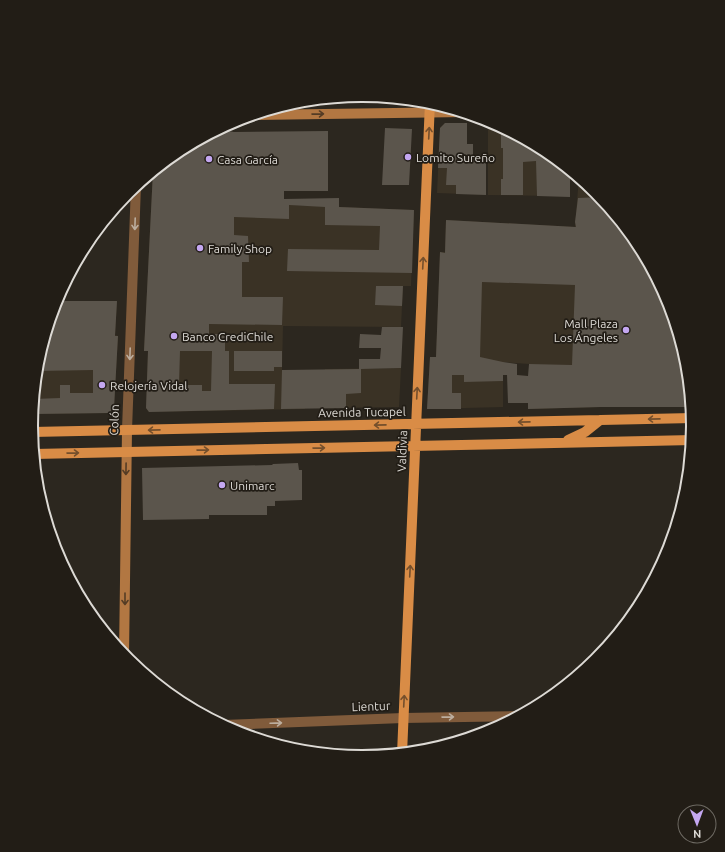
<svg xmlns="http://www.w3.org/2000/svg" width="725" height="852" viewBox="0 0 725 852" font-family="Ubuntu,sans-serif">
<style>
.built{fill:#3a3225}
.building{fill:#5b554c;fill-rule:evenodd}
.lines{fill:none;stroke-linecap:round;stroke-linejoin:round}
.street{stroke:#805b3b;stroke-width:10}
.secondary{stroke:#b27742;stroke-width:10}
.primary{stroke:#d98c46;stroke-width:10}
.oneway{stroke:#543c25}
.oneway2{stroke:#744f2c}
.oneway3{stroke:#bcae9f}
.poi-dot{fill:#c4a7f1;stroke:#221d16;stroke-width:1.5}
.labels{text-anchor:middle;dominant-baseline:central;stroke-width:3.5;stroke-linejoin:round;paint-order:stroke}
.poi-label{font-size:12px;fill:#dddad5;stroke:#221d16;text-anchor:start}
.street-label{font-size:12px;fill:#dddad5;stroke:#221d16}
.rim{fill:none;stroke:#dddad5;stroke-width:2}
</style>
<rect width="100%" height="100%" fill="#2c271f"/>
<path class="built" d="M363 95 412 99 341 101 340 104H313L312 102H294Z
M445 123H467L466 194 437 193 440 128Z
M488 128H504L547 150 554 196 488 195Z
M217 129 268 204 414 210 411 286H403L401 327 283 326 282 370H305V409L149 412 146 408 148 351H144L153 171 179 150Z
M579 177 597 192 638 242 669 299 688 362 692 407H601L528 409 529 364 503 362V407L427 409 430 357H436L440 252H445L446 220 575 227Z
M56 301H117L115 335 118 336 114 408 110 413 32 414 37 361Z
M401 368 399 407 325 408V369Z"/>
<path class="building" d="M367 95 409 99V100L367 101Z
M340 97V104H313V102H297L298 101Z
M445 123H467V144H473V155H486V195L456 194V185H446L447 168H438L440 128Z
M385 128 412 129 409 185H382Z
M501 128 508 130V135L517 134 524 138V142H531L547 150 570 170V197L537 196 536 161 523 162V195H501V179H503V148H501Z
M217 129 234 132 328 131V191H284V199L339 198V207L414 210 412 273 287 271 288 249 379 250 380 226 325 225V207L289 205V219L234 217V235L248 236 249 262H242V297H283L282 325 209 324V334H225V351H229V384H275L274 409 149 412 146 408 148 351H144L153 171 179 150ZM180 351H212L211 391H202V385H179Z
M602 197 638 242 669 299 688 362 692 407H601L528 409V403H508L507 375H503V381L464 382V375H452V393H461V409H427L430 357H436L440 252 445 253 446 220 576 227 575 222 578 198ZM482 282 575 285 572 365 529 364 528 376 517 375V364L503 362 480 357Z
M376 286H403L402 306 375 305Z
M56 301H117L115 336H118L114 408 110 413 32 414 34 399 60 398V385H70V393H93V370L36 371 37 361Z
M382 327H403L401 368 361 369V393L346 394V408L281 409 282 370 359 369V359H380L381 348H359L360 334 381 335Z
M234 351H282V367H274V371H234Z
M298 463 299 470H302V500L275 501V506H267V515H209V519L143 520 142 468 272 465 273 464Z"/>
<g class="lines">
<path class="street" d="M127 430 136 185
M223 725 403 718 520 716"/>
<path class="secondary" d="M251 115 465 112
M124 656 127 430"/>
<path class="primary" d="M32 432 693 418
M568 440 585 432 600 420
M34 454 693 440
M402 754 430 102"/>
</g>
<defs><path id="oneway-shaft" d="M-6 0H5M1.5-3L5.5 0L1.5 3" fill="none" stroke-width="1.6" stroke-linecap="round" stroke-linejoin="round"/></defs>
<g class="oneway">
<use href="#oneway-shaft" transform="translate(318 114) rotate(-1)"/>
<use href="#oneway-shaft" transform="translate(126 469) rotate(91)"/>
<use href="#oneway-shaft" transform="translate(125 599) rotate(90)"/>
</g>
<g class="oneway2">
<use href="#oneway-shaft" transform="translate(429 133) rotate(-87)"/>
<use href="#oneway-shaft" transform="translate(423 263) rotate(-87)"/>
<use href="#oneway-shaft" transform="translate(417 393) rotate(-87)"/>
<use href="#oneway-shaft" transform="translate(654 419) rotate(179)"/>
<use href="#oneway-shaft" transform="translate(524 422) rotate(179)"/>
<use href="#oneway-shaft" transform="translate(380 425) rotate(179)"/>
<use href="#oneway-shaft" transform="translate(154 430) rotate(179)"/>
<use href="#oneway-shaft" transform="translate(319 448) rotate(-1)"/>
<use href="#oneway-shaft" transform="translate(203 450) rotate(-1)"/>
<use href="#oneway-shaft" transform="translate(73 453) rotate(-1)"/>
<use href="#oneway-shaft" transform="translate(410 571) rotate(-87)"/>
<use href="#oneway-shaft" transform="translate(404 701) rotate(-87)"/>
</g>
<g class="oneway3">
<use href="#oneway-shaft" transform="translate(135 224) rotate(92)"/>
<use href="#oneway-shaft" transform="translate(130 354) rotate(92)"/>
<use href="#oneway-shaft" transform="translate(448 717) rotate(-1)"/>
<use href="#oneway-shaft" transform="translate(276 723) rotate(-2)"/>
</g>
<g class="poi-dot">
<circle cx="408" cy="157" r="4"/>
<circle cx="209" cy="159" r="4"/>
<circle cx="200" cy="248" r="4"/>
<circle cx="626" cy="330" r="4"/>
<circle cx="174" cy="336" r="4"/>
<circle cx="102" cy="385" r="4"/>
<circle cx="222" cy="485" r="4"/>
</g>
<g class="labels">
<g class="poi-label">
<text x="416" y="157">Lomito Sureño</text>
<text x="217" y="159">Casa García</text>
<text x="208" y="248">Family Shop</text>
<text x="618" y="323" text-anchor="end">Mall Plaza<tspan x="618" dy="14">Los Ángeles</tspan></text>
<text x="182" y="336">Banco CrediChile</text>
<text x="110" y="385">Relojería Vidal</text>
<text x="230" y="485">Unimarc</text>
</g>
<g class="street-label">
<text transform="translate(362 412) rotate(-1)">Avenida Tucapel</text>
<text transform="translate(114 420) rotate(-88)">Colón</text>
<text transform="translate(402 451) rotate(-88)">Valdivia</text>
<text transform="translate(371 706) rotate(-2)">Lientur</text>
</g>
</g>
<path d="M0 0H725V852H0ZM38 426a324 324 0 1 1 648 0a324 324 0 1 1-648 0Z" fill="#221d16" fill-rule="evenodd"/>
<path class="rim" d="M38 426a324 324 0 1 1 648 0a324 324 0 1 1-648 0Z"/>
<g transform="translate(697 824) rotate(179)"><circle r="19" fill="#221d16" stroke="#6d6962"/>
<path d="M0-3L7 15L0 10L-7 15Z" fill="#c4a7f1"/>
<text y="-6" font-size="11" font-weight="bold" text-anchor="middle" fill="#dddad5">N</text>
</g>
</svg>
